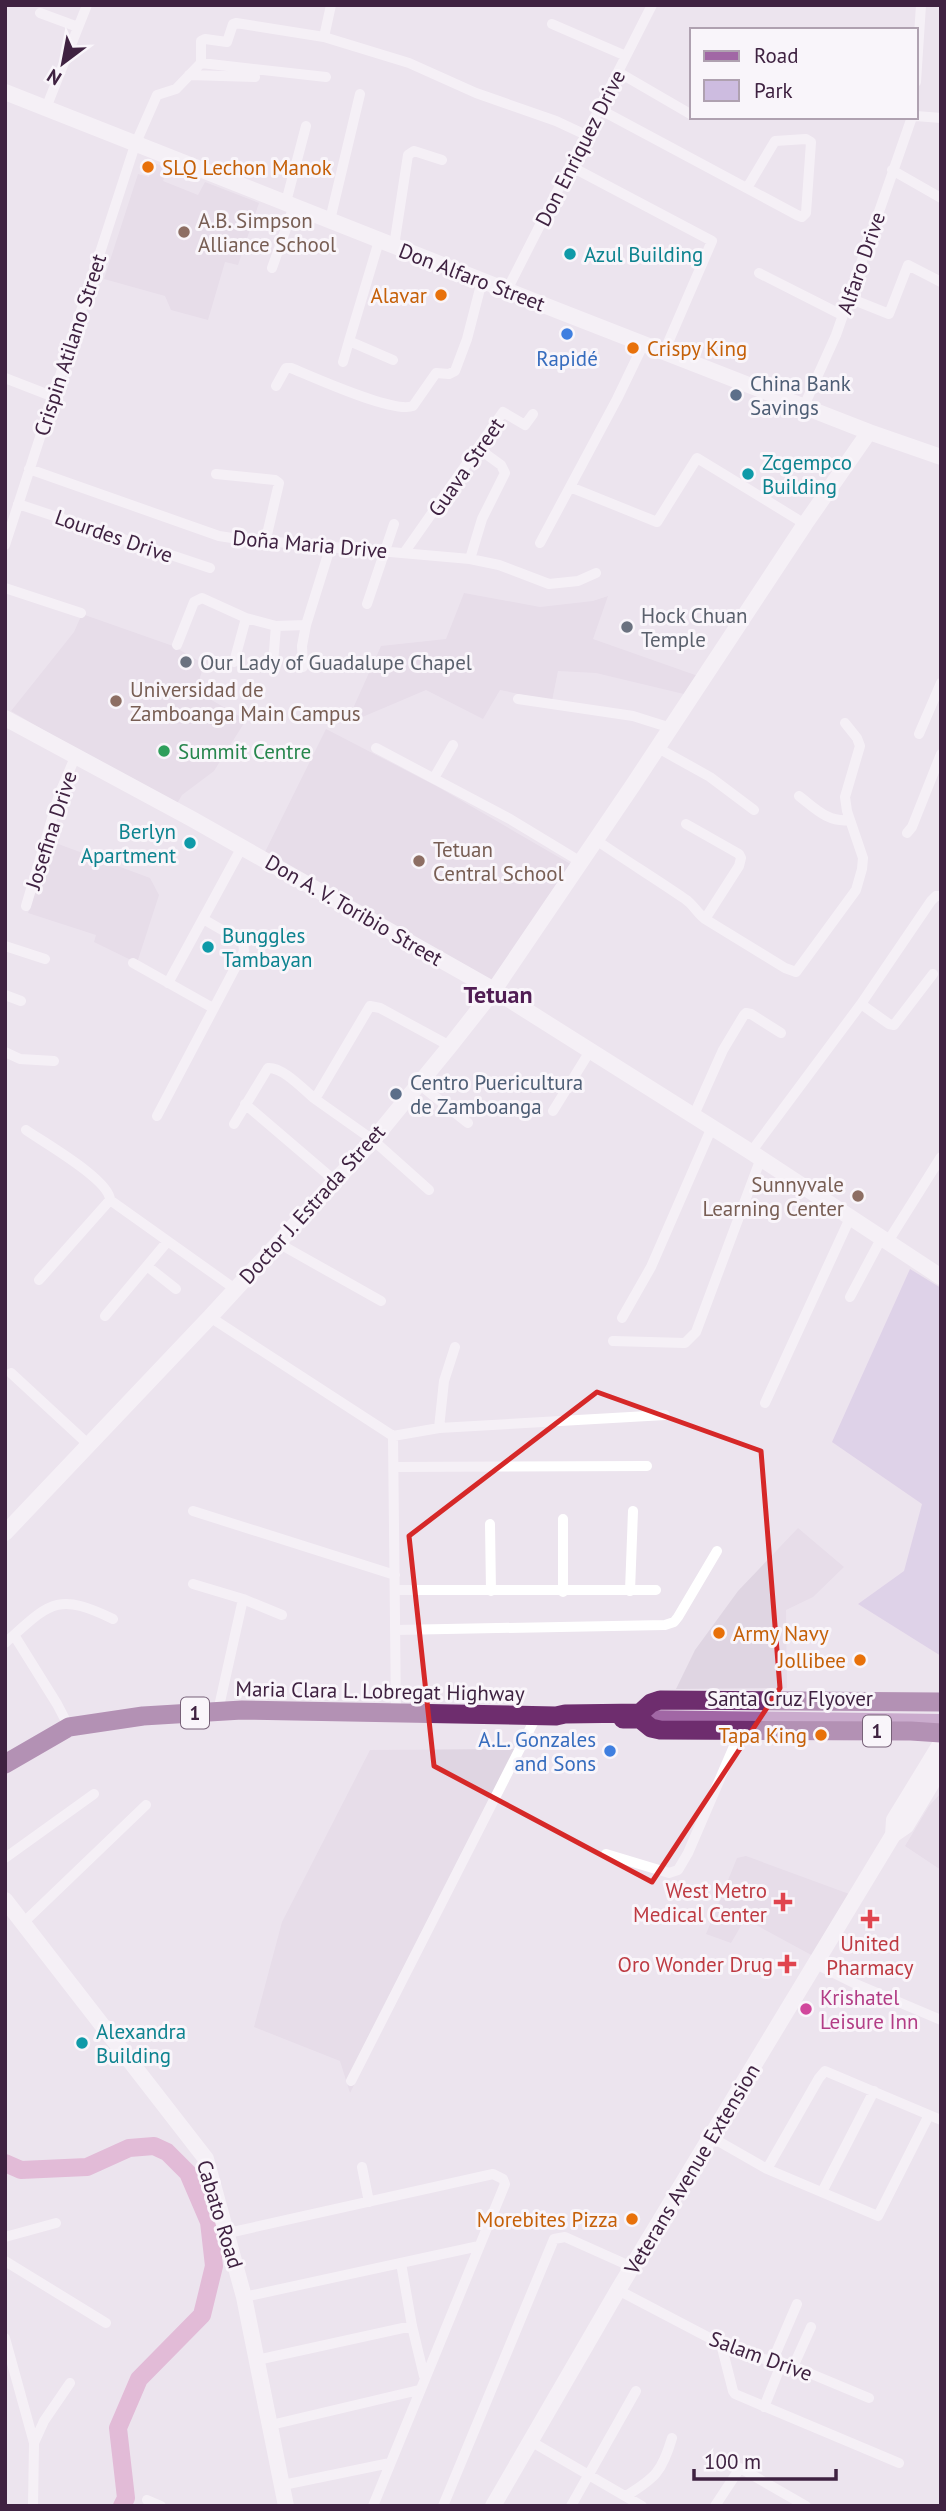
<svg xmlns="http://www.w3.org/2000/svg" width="946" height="2511" viewBox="0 0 946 2511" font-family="'PT Sans',sans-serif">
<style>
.built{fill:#dfd5e2}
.green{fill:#cdbce0}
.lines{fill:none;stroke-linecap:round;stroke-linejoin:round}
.river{stroke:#d58abb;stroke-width:18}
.street{stroke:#fff;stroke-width:10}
.secondary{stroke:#fff;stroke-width:16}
.primary{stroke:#a167a5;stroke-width:18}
.highway{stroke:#6e2d6e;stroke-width:19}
.marked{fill:none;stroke:#d62828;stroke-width:5;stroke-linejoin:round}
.food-dot{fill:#e8710a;stroke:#f9f5fa;stroke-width:2.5}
.education-dot{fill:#8d6e63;stroke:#f9f5fa;stroke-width:2.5}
.culture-dot{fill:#0f9aa8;stroke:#f9f5fa;stroke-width:2.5}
.shop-dot{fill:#3f7fe0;stroke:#f9f5fa;stroke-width:2.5}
.service-dot{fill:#5c6f8a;stroke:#f9f5fa;stroke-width:2.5}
.worship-dot{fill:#6b7280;stroke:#f9f5fa;stroke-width:2.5}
.leisure-dot{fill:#2e9e5b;stroke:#f9f5fa;stroke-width:2.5}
.health-dot{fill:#e0444e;stroke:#f9f5fa;stroke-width:2.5}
.hotel-dot{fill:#d1479c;stroke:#f9f5fa;stroke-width:2.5}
.labels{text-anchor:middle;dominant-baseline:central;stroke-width:6;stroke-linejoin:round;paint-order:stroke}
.shield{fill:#f9f5fa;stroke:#776178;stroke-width:2}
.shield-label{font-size:19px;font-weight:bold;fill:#3f2241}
.street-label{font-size:21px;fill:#3f2241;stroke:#f9f5fa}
.food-label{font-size:21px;fill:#c56008;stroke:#f9f5fa;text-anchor:end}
.education-label{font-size:21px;fill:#785e54;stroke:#f9f5fa;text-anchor:start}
.culture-label{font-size:21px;fill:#0d838f;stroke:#f9f5fa;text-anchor:start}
.shop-label{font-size:21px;fill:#366cbe;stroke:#f9f5fa}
.service-label{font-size:21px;fill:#4e5e75;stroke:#f9f5fa;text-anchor:start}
.worship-label{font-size:21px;fill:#5b616d;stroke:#f9f5fa;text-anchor:start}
.leisure-label{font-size:21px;fill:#27864d;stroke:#f9f5fa;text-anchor:start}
.health-label{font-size:21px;fill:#be3a42;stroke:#f9f5fa;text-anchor:end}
.hotel-label{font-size:21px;fill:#b23c85;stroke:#f9f5fa;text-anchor:start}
.quarter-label{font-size:24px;font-weight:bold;fill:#511d54;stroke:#f9f5fa}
</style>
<rect width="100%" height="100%" fill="#ece4ee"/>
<path class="built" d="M154 163 168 168 163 181 198 195 205 182 259 203 238 265 225 262 208 320 171 310 165 296 104 279 138 174 149 177Z
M464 593 540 607 593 601 608 596 593 639 698 676 688 695 596 673 558 671 552 701 500 690 483 719 426 690 346 724 381 646 446 639Z
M82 614 173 646 204 664 196 691 246 720 214 771 182 795 175 807 11 711 74 632Z
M326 729 438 787 574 866 492 987 263 856Z
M53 842 150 878 159 895 137 963 94 942 96 935 28 913Z
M798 1528 844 1567 813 1597 786 1610 787 1688 676 1689 695 1650 738 1591Z
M523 1749 350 2093 340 2061 254 2027 282 1922 370 1750Z
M941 1793V1870L905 1846 929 1806Z
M746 1856 852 1895 815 1957 745 1919 731 1943 706 1934 737 1858Z"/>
<path class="green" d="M910 1269 941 1288V1656L858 1604 904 1571 922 1504 832 1442Z"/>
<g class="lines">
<path class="river" d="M5 2163 21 2170 87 2167 129 2148 154 2146 167 2152 188 2173 209 2222 214 2266 202 2315 139 2379 118 2428 126 2498 122 2506"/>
<path class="street" d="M40 13 78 27
M552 24 626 56
M324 37 409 63 476 93 556 121 586 135
M201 63V41L205 39 227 42 233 24 236 23 324 37 331 5
M618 72 692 115
M189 75 255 77
M916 82 921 5
M46 108 87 5
M599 109 797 215 802 217 806 213 811 142 806 139 775 141 747 188
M916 116 941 118
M570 166 712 241 664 352
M892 170 941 198
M286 202 306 126
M330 220 360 94
M379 241 349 341 393 360
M394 246 408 155 414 151 442 160
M272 268 294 206
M759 273 842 315
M507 290 652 5
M849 298 889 314 908 265 941 282
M343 362 349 341
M5 378 54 397
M276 386 286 368H291C313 377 394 414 413 406L436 373 449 374 455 371 467 339 482 281
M804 406 836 335 912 117
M29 469 219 536 232 538 470 559 499 565 549 584 578 581 596 573
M216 474 275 480 279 483 265 543
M570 487 657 522 697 458 805 524
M18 504 210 568
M540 543 617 399 644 343
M5 545 135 145 157 95 176 89 201 63 326 77
M404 553 503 412 525 425 533 414
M470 559 482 519 505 473 501 465 479 449
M5 588 81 613
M367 604 394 524
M177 645 194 602 202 598 246 618 276 626 306 625 330 548
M234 662 246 618
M273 663 276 626
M303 667 302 646 306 625
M518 699 633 716 671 728
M919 734 941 683
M376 748 510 819 581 862
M658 748 710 777 754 810
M434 778 453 745
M799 796C815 808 828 823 850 820
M686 824 739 854 741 858 739 866 705 919
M907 833 912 827 941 754
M596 840C625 860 656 879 685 899 693 904 697 913 705 919L785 968 796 972 856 890 862 869 863 858 847 811 845 797 860 746 857 738 845 723
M26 906 59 795 76 755
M5 946 45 959
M133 963 213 1008
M168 983 242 847
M5 995 21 1001
M861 1004 889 1024 894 1025 933 974
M5 1052 20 1059 54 1061
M419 1084 468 1123
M245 1104 334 1180
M553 1111 590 1051
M157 1116 244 951 243 942 203 919
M693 1117 723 1050 744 1015 746 1013 751 1014 781 1033
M234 1124 268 1068C283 1067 303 1089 315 1099
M26 1130C43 1142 110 1180 110 1200L235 1289
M751 1152 861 1004 931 901 936 896H941
M429 1190 373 1140 315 1099 370 1006 380 1008 450 1046
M278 1243 381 1301
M887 1243 941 1157
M147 1266 176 1289
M39 1280 110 1200
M850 1297 881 1239
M105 1316 167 1242
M210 1317 393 1436 396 1714
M622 1318 651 1267 712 1127
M613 1341 685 1343 696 1332 761 1158
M11 1373 90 1446
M765 1403 850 1218
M439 1428 444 1381 455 1347
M393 1436 439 1428 665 1415
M394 1467 647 1466
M193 1511 395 1575
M490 1524 491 1591
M193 1584 243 1599 218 1711
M395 1590H656
M630 1591 633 1511
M563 1592V1519
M243 1599 282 1615
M395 1630 665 1625 674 1622 678 1617 717 1551
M14 1635 57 1704 69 1727
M5 1643C49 1604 56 1591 113 1619
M606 1854 669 1873 678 1870 688 1853 741 1730
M5 1858 94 1794
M23 1923 146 1805
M816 1964 856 1984 941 2020
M351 2081 537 1715
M711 2137 767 2169 878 2216 929 2115
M362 2167 369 2202
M767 2169 819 2078 825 2071 941 2120
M822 2192 874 2091
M228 2233 493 2174 503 2179 505 2184 373 2506
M5 2237 56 2223
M5 2261 106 2323
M401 2263 412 2326 424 2376
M618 2290 721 2344 781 2365 797 2368 869 2398
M244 2297 479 2246
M5 2338 34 2443 33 2506
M721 2344 733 2391 735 2394 899 2463
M257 2360 412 2326
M772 2362 797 2304
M793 2367 811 2327
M764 2407 781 2365
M271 2425 419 2390
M532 2442 642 2506
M34 2443 44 2421 70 2383
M283 2485 390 2463
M626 2496C655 2478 662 2472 672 2438
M147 2500 161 2506
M443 2506 554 2239 565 2237 632 2267
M571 2506 636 2391
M715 2506 740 2468 806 2506"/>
<path class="secondary" d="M5 92 559 311 869 432 941 457
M5 718 192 819 494 990 751 1152 941 1277
M5 1533 210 1317 373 1140 450 1046 494 990 633 785 805 524 869 432
M893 1835 894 1820 941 1743
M5 1900 206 2159 244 2297 286 2506
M493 2506 618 2290 893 1835 906 1826 941 1768"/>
<path class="primary" d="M640 1719 941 1723"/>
<path class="highway" d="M623 1719H640L651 1728 660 1730 911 1731 941 1733
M5 1764 69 1727 143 1716 242 1710 556 1716 565 1714 640 1713 651 1703 660 1700 941 1702"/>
</g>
<path d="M0 0H946V2511H0ZM597 1392 761 1451 780 1688 652 1882 434 1766 409 1536Z" fill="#ece4ee" fill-opacity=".55" fill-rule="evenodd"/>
<path class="marked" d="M597 1392 761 1451 780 1688 652 1882 434 1766 409 1536Z"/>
<g class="food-dot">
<circle cx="148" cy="167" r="7"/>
<circle cx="441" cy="295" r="7"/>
<circle cx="633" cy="348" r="7"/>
<circle cx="719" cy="1633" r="7"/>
<circle cx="860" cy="1660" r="7"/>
<circle cx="821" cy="1735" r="7"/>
<circle cx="632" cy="2219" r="7"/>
</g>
<g class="education-dot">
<circle cx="184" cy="232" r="7"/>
<circle cx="116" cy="701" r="7"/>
<circle cx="419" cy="861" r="7"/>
<circle cx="858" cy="1196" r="7"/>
</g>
<g class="culture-dot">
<circle cx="570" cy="254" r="7"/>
<circle cx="748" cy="474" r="7"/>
<circle cx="190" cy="843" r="7"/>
<circle cx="208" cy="947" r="7"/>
<circle cx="82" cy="2043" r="7"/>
</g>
<g class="shop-dot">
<circle cx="567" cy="334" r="7"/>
<circle cx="610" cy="1751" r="7"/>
</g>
<g class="service-dot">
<circle cx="736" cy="395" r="7"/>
<circle cx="396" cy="1094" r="7"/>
</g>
<g class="worship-dot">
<circle cx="627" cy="627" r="7"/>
<circle cx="186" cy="662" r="7"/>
</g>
<circle class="leisure-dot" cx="164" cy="751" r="7"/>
<g class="health-dot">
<path d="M779.5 1891.5h7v7h7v7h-7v7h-7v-7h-7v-7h7z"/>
<path d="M866.5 1908.5h7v7h7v7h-7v7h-7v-7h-7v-7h7z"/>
<path d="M783.5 1953.5h7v7h7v7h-7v7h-7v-7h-7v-7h7z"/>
</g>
<circle class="hotel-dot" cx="806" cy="2009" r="7"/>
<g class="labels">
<g class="shield">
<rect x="181" y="1697.5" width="28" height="31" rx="5"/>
<rect x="863" y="1715.5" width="28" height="31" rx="5"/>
</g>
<g class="shield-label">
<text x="195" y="1713">1</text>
<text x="877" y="1731">1</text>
</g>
<g class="street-label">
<text transform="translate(580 148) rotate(-63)">Don Enriquez Drive</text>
<text transform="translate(861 263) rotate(-71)">Alfaro Drive</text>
<text transform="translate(472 277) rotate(21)">Don Alfaro Street</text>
<text transform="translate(70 345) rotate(-72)">Crispin Atilano Street</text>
<text transform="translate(466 467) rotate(-55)">Guava Street</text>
<text transform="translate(114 536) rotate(19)">Lourdes Drive</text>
<text transform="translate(310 544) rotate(5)">Doña Maria Drive</text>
<text transform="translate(51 830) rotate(-72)">Josefina Drive</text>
<text transform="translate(354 910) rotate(30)">Don A. V. Toribio Street</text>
<text transform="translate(312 1204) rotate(-48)">Doctor J. Estrada Street</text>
<text transform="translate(380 1691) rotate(1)">Maria Clara L. Lobregat Highway</text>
<text x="790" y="1698">Santa Cruz Flyover</text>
<text transform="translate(692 2169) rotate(-59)">Veterans Avenue Extension</text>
<text transform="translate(220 2214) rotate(73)">Cabato Road</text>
<text transform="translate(761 2356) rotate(20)">Salam Drive</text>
</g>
<g class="food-label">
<text x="162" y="167" text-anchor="start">SLQ Lechon Manok</text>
<text x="427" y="295">Alavar</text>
<text x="647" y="348" text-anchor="start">Crispy King</text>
<text x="733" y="1633" text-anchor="start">Army Navy</text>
<text x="846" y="1660">Jollibee</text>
<text x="807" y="1735">Tapa King</text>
<text x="618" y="2219">Morebites Pizza</text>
</g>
<g class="education-label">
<text x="198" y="220">A.B. Simpson<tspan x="198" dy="24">Alliance School</tspan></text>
<text x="130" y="689">Universidad de<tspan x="130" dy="24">Zamboanga Main Campus</tspan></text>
<text x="433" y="849">Tetuan<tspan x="433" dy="24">Central School</tspan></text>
<text x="844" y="1184" text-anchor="end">Sunnyvale<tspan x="844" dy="24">Learning Center</tspan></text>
</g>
<g class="culture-label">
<text x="584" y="254">Azul Building</text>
<text x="762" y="462">Zcgempco<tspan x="762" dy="24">Building</tspan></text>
<text x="176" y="831" text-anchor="end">Berlyn<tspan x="176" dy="24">Apartment</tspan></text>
<text x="222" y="935">Bunggles<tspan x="222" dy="24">Tambayan</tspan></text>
<text x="96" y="2031">Alexandra<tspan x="96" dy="24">Building</tspan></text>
</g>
<g class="shop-label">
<text x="567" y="358">Rapidé</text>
<text x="596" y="1739" text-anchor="end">A.L. Gonzales<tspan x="596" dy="24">and Sons</tspan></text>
</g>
<g class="service-label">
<text x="750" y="383">China Bank<tspan x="750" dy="24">Savings</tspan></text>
<text x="410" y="1082">Centro Puericultura<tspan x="410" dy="24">de Zamboanga</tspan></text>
</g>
<g class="worship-label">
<text x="641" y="615">Hock Chuan<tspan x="641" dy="24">Temple</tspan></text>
<text x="200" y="662">Our Lady of Guadalupe Chapel</text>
</g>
<g class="leisure-label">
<text x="178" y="751">Summit Centre</text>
</g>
<g class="health-label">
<text x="767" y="1890">West Metro<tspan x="767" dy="24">Medical Center</tspan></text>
<text x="870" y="1943" text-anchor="middle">United<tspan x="870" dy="24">Pharmacy</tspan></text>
<text x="773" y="1964">Oro Wonder Drug</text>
</g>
<g class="hotel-label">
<text x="820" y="1997">Krishatel<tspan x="820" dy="24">Leisure Inn</tspan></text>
</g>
<g class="quarter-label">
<text x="498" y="994">Tetuan</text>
</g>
</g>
<rect width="946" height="2511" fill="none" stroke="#3f2241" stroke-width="14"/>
<rect x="690" y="28" width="228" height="91" fill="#f9f5fa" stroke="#afa1b0" stroke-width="2"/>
<rect x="704" y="51" width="35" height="10" fill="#a167a5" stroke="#afa1b0" stroke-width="2"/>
<text x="754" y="63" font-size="21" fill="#3f2241">Road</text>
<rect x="704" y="80" width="35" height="21" fill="#cdbce0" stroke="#afa1b0" stroke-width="2"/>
<text x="754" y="98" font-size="21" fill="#3f2241">Park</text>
<g transform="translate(63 63) rotate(212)" stroke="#f9f5fa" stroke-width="5" paint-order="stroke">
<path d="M0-5L12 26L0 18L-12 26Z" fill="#3f2241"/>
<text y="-10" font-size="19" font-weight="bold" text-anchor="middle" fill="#3f2241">N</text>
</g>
<path d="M694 2469v10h142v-10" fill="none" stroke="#3f2241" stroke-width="3.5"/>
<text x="704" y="2469" font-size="21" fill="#3f2241" stroke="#f9f5fa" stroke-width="5" paint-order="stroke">100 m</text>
</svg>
